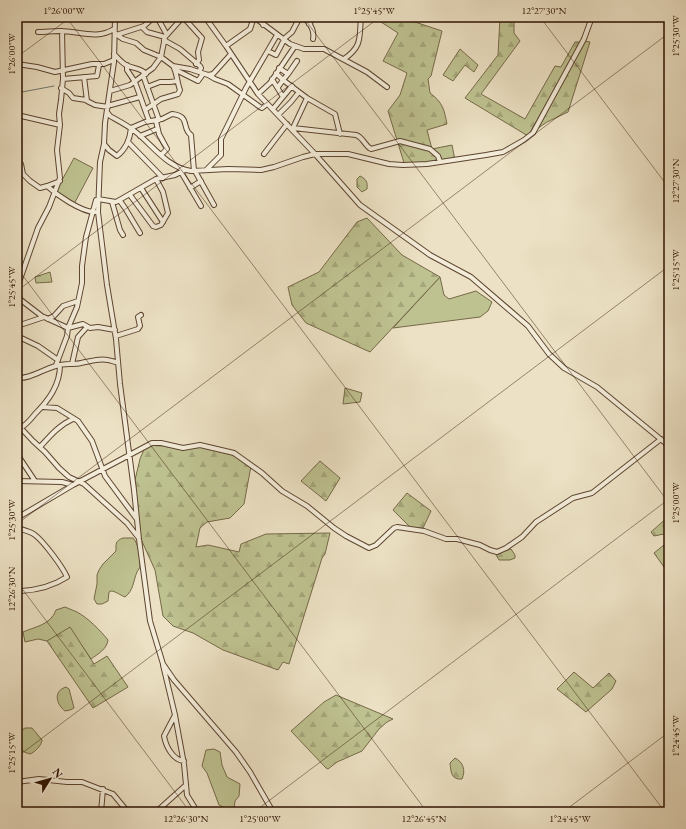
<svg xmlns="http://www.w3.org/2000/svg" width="686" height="829" viewBox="0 0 686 829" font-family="'EB Garamond',serif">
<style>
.grass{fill:#bec190;stroke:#766948}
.forest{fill:url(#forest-firs);stroke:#766948}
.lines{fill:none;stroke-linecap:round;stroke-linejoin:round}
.stream{stroke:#6e786f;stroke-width:1}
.minor-casing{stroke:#5d4531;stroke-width:6}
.minor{stroke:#f3ecd9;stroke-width:4}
.ticks{fill:none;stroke:#2d1100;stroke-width:1;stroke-opacity:0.45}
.neatline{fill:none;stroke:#2d1100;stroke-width:1.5}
.ticks-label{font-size:10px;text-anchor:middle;fill:#2d1100}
</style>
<defs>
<pattern id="forest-firs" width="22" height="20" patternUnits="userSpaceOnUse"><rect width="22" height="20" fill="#bec190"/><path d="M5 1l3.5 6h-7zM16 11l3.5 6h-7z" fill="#a4a57a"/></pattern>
</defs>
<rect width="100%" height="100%" fill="#ece1c4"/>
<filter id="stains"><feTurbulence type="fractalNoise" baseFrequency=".005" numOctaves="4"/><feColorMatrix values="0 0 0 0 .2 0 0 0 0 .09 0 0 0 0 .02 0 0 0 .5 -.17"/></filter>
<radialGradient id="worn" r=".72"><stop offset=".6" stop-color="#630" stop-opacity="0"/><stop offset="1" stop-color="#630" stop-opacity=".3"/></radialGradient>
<path class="grass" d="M74 158 93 168 73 206 54 195Z
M440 277 444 295 449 299 476 291 492 302 488 311 480 317 393 328Z
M123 538H133C138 542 141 560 140 566 140 568 138 570 137 572 133 581 134 590 125 597 120 595 115 591 111 591L109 592 108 601 102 604H97L94 599 97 584V575L99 570 103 564 116 551C116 544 115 541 123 538Z
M65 607C69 609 73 610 77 612 88 618 100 630 108 640 107 649 98 654 91 659L70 628 47 641 38 639 25 642 23 632C34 627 51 625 56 610Z
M66 687 69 689 74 708 70 710 65 711C56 704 53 691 66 687Z
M25 728H32L42 740C42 745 34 753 30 754 28 753 25 753 23 751 19 747 16 737 19 732Z
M214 749 220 752 222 765 227 777 240 784 239 796 235 801 234 809H227L219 805 207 773 202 766 206 750Z"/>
<path class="forest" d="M384 17H400L442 31 431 76 428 79 430 93C443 103 444 109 447 124L427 130 432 149 452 145 455 160 405 166 388 111 400 95 407 73 383 61 398 33 381 22Z
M500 17H514V33L520 41 481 94 525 119 555 66 561 67 575 42H581L528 136 465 98 498 55Z
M584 41 590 42 568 112 547 122 534 131Z
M460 49 478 65 474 72 465 65 453 81 443 75Z
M360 176C366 179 368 182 367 189L362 192 357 187V179Z
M367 218 402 255 440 277 370 352 306 323 292 305 288 287 319 272 357 222Z
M50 272 52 282 36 283 35 277Z
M345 388 362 393 360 402 343 404Z
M152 443 184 449 194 446 228 451 251 466 244 504 230 518 207 522 200 528 196 547 208 545 239 552 241 544 266 534 330 533 325 554 322 558 289 664 283 662 278 670 223 650 193 633 173 626 163 616 155 570 141 539 134 484 140 459 145 447Z
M320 461 340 478 326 501 301 481Z
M407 493 431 511 423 528H411L393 510Z
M669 516V533L654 536 651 532Z
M669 541V574L654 553Z
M511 549 515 555V558L510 560H499L496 555 498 553Z
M70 627 94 664 107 656 128 687 93 708 47 641Z
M574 672 593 688 609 673 616 681 612 689 586 712 557 689Z
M336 695 393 719 387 722 379 729 362 751 337 762 328 769 326 768 291 731 324 702Z
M455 758C463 762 466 770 462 779 451 780 451 772 450 763Z"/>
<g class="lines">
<path class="stream" d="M17 22H20
M17 26 18 27
M17 95 22 92 54 86"/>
<g class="minor-casing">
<path id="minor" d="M115 17 114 62 105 123 104 144 100 162 98 212 107 285 116 339 120 384 134 490 139 539 150 621 163 664 174 680 236 752 250 772 273 812
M157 17 167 35
M172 17 181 19
M183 17 202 38 198 52 199 60 196 64
M205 17 226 46 258 94 315 154 360 205 430 255 471 277 528 326 549 354 564 368 597 387 669 446
M251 17 258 20 290 44 304 49H324L367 72 387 87
M262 17 263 25
M303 17C310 23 315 30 313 39
M309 24 314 17
M142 27 147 32 165 37
M38 32C45 32 53 31 60 31 79 31 97 40 114 29
M116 35 144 26 154 17
M117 35 123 39 136 43 144 50 161 57 173 66 190 69 208 75 213 74 231 54
M164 40 180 49 200 66 201 68 199 72
M226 46 250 29 254 17
M268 51 276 55 285 38 292 32 300 17
M114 54C118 58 121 62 126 65 133 69 140 67 146 74
M344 59C363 46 359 37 361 17
M17 64 37 67 55 72 92 64H104L114 60
M127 65V70L135 82 149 121
M279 68 288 74 283 80 307 98 335 114 340 134
M176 70 198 81 203 74
M276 73 283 80 278 87
M288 74 297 61
M143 75 159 120
M208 75 215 79 228 84 260 107 262 108 267 104
M84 77 87 101 95 105 108 107
M63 79 97 76 99 65
M272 79 283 97
M147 87 160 82H170L177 81
M61 88 69 93 73 98 86 100
M110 91 130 85 153 68 161 57 165 37 183 17
M258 94 270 83 295 46
M108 105H111L140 97
M273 109 292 86
M145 110 161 99 178 94 180 90C177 82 177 73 173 66
M107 112 110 116C119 121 129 126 137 133 154 147 167 167 191 171L228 169 261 170 274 167 303 157 315 154H348L389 164 403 165 427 164 486 155 503 152 524 140 533 133 584 39 592 17
M17 115 60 125
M278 115 291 102 299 92
M156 121 159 134 167 149 161 155
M293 128 356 135C363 137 364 145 371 149L400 141 430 149 438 156 440 162
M292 130 307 98
M140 136 157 129
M128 142 163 178
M104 144 109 150 117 156C126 149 130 139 131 128L145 122 162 119 172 114C191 116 181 128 191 135L194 171
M264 154 287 124
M17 160 21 164 23 174 30 181 40 188 47 186C57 195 81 212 95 212
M207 169 221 155V139L246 88 277 35
M195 171 214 205
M181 172 201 206
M47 186 60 181
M141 188 163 222
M190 188 201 181
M130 195 153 226 156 227 161 225 168 213 163 192 156 179
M98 199 116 202 156 179 175 175 185 170
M120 201 125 208 140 233
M112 202 120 230 123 235
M17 288 38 228 49 207 60 178 57 150 60 125 59 114 61 100 63 79 62 31
M17 297 43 317
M48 319 54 316 63 306 78 301
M17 326 44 317 68 328 83 324 90 328 98 327 115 330
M17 336 38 346 58 360
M116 336 138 329 140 326 138 317 141 315
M72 364 78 337 87 327
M56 365 67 336 68 328 77 307 82 283V266L86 237 96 200
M17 378C31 379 43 369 56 366 64 363 73 365 81 363 97 360 102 357 118 363
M43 407 57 408 78 421 92 441 105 476 136 518
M17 424 33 441 45 452 59 468 69 477 84 484 127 523 138 537
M22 427C27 424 31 419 35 414 49 400 60 385 60 365
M40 447C50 436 59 425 73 419
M17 454 35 481
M17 481 62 482 73 485
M17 518 73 485 152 443H161L183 448 200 445 234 453 262 473 282 491 307 506 334 528 346 536 369 548 376 545 394 528 397 527 424 531 446 539H457L480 545 490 550 497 552 506 548 522 537 536 522 573 498 592 493 661 439
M17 528C23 530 30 531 35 535 44 542 62 566 67 577 53 586 39 590 21 591L17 587
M163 665 175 715 184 764 187 795 195 808V812
M175 715 164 736C166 747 173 760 184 761
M17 782 39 779 67 782H82L113 794 128 812
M101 812 103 789
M156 812 186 785"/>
</g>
<use href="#minor" class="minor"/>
</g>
<path class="ticks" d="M66 17 665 812M303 17 669 503M540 17 669 188M17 57 71 17M17 268 427 812M17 291 380 17M17 524 669 33M17 582 190 812M17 757 669 266M254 812 669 499M563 812 669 732"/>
<rect width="686" height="829" fill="none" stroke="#ece1c4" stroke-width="44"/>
<g transform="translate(50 779) rotate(53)" stroke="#f3ecd9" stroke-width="3" paint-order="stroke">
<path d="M0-3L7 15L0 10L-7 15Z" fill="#2d1100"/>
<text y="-6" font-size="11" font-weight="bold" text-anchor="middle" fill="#2d1100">N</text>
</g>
<rect x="22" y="22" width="642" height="785" class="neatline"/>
<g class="ticks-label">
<text x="64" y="14">1°26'00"W</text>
<text x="374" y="14">1°25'45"W</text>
<text x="544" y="14">12°27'30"N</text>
<text transform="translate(675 36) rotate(-90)" y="4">1°25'30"W</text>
<text transform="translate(11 54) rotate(-90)" y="4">1°26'00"W</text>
<text transform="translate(675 181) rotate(-90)" y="4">12°27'30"N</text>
<text transform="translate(675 270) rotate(-90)" y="4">1°25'15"W</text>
<text transform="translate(11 287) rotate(-90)" y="4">1°25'45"W</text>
<text transform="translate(675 503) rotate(-90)" y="4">1°25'00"W</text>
<text transform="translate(11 520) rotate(-90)" y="4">1°25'30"W</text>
<text transform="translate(11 589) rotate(-90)" y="4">12°26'30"N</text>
<text transform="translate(675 736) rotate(-90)" y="4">1°24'45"W</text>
<text transform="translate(11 753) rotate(-90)" y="4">1°25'15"W</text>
<text x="186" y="822">12°26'30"N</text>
<text x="260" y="822">1°25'00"W</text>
<text x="424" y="822">12°26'45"N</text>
<text x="570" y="822">1°24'45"W</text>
</g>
<rect width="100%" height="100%" filter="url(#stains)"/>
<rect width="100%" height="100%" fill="url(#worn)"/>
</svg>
